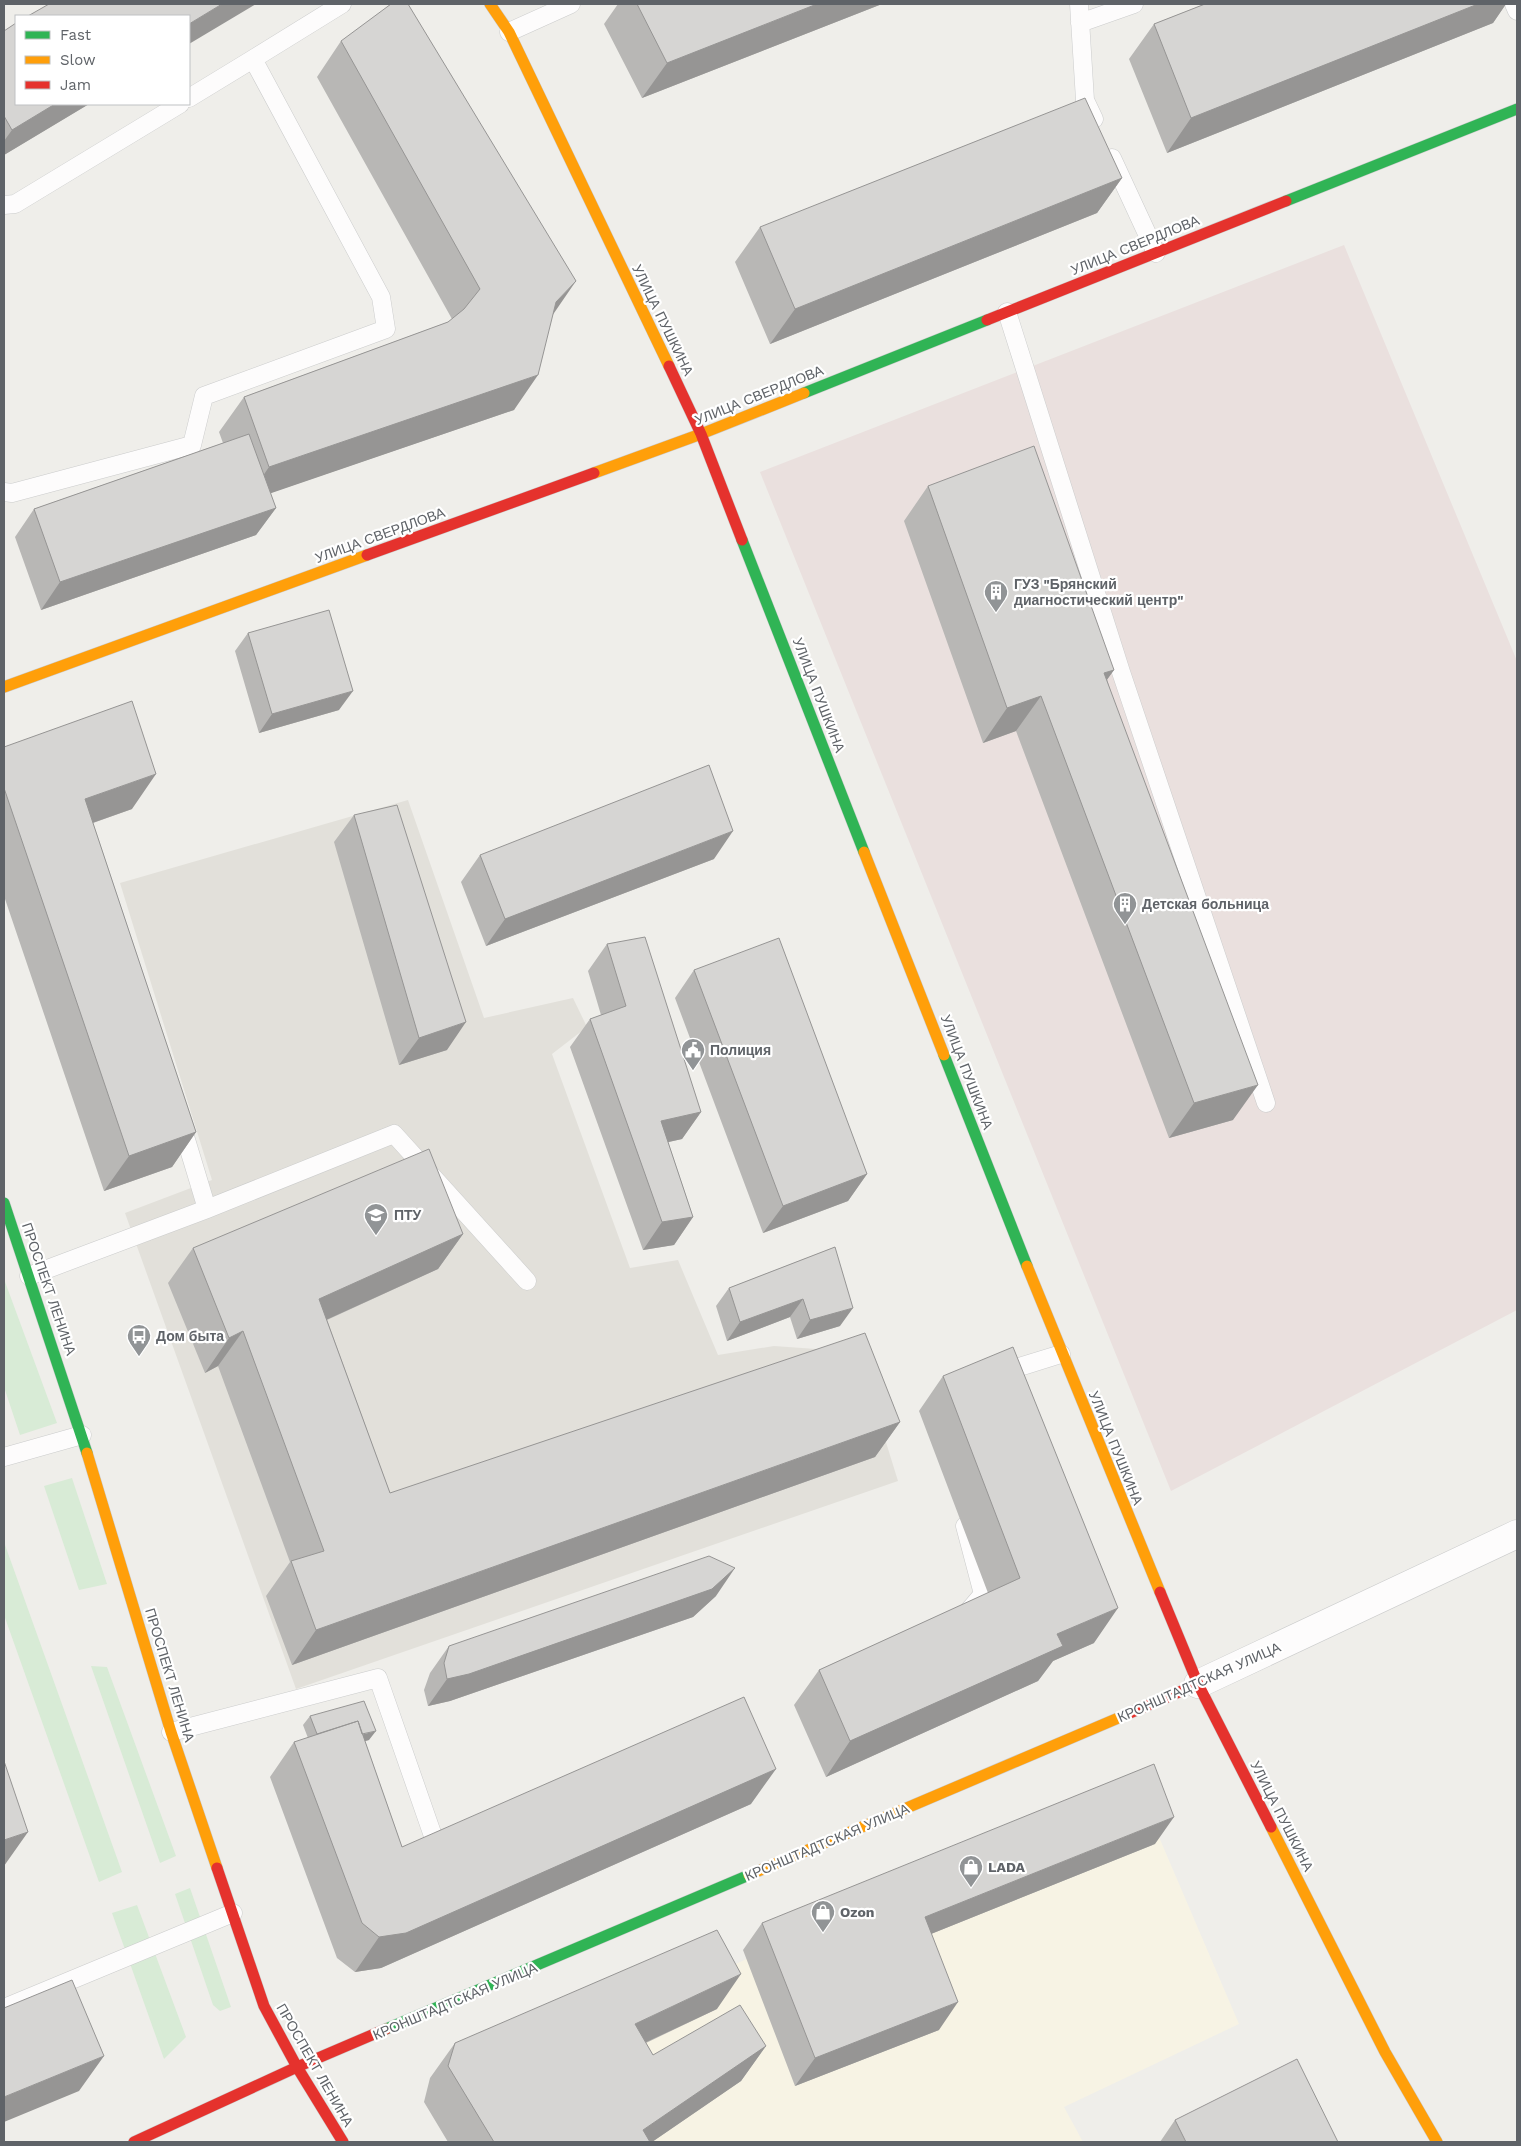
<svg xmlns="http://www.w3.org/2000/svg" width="1521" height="2146" viewBox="0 0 1521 2146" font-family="'Work Sans',sans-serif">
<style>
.commercial{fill:#f7f3e4}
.education{fill:#e2e0da}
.medical{fill:#eae0de}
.green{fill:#d8ebd6}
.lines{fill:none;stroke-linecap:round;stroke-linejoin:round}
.lane-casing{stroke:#cbcccc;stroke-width:19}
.street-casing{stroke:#cbcccc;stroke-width:29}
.fast-casing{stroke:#cacacb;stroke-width:12}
.slow-casing{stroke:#cacacb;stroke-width:12}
.jam-casing{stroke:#cacacb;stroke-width:12}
.lane{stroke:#fdfcfc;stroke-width:18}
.street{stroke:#fdfcfc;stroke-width:28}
.fast{stroke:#30b455;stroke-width:11}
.slow{stroke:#ff9f0a;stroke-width:11}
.jam{stroke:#e5322d;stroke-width:11}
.wall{fill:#b8b7b5}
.shaded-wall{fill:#969594}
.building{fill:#d6d5d3;stroke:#969594}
.labels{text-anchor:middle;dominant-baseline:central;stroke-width:4.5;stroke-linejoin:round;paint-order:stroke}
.street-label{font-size:14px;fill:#5f6368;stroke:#fff}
.poi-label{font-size:14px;font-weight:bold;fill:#5f6368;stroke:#fff;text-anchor:start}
</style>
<rect width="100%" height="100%" fill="#efeeea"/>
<path class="commercial" d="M1135 1781 1239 2024 1064 2107 1083 2142H475L469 2086Z"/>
<path class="education" d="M408 800 484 1018 573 998 587 1027 552 1054 630 1268 678 1260 718 1355 774 1346 858 1352 898 1481 296 1689 125 1213 212 1180 120 883Z"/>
<path class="medical" d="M1344 245 1517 661V1310L1171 1491 760 472Z"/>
<path class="green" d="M4 1279 57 1423 20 1435 4 1387Z
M72 1478 107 1584 79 1590 44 1486Z
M4 1542 122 1872 99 1882 4 1615Z
M91 1666 107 1667 176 1856 160 1863Z
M190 1888 231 2007 220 2011 213 2005 175 1894Z
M137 1905 186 2037 164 2059 112 1913Z"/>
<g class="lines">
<g class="lane-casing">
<path id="lane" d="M1079 4 1085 100 1094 119
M1514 4 1517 11
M1080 23 1134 4
M509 32 571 4
M253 59 342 4
M1112 158 1156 253
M4 205 15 204 180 104
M1007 312 1121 672 1266 1103
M4 492 12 493 192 445 204 396 386 329 381 297 253 59 189 98
M181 1123 207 1209
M29 1276 207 1209 394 1134 527 1281
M1000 1373 1061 1354
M4 1457 82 1435
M965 1526 983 1594 966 1614
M171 1732 378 1678 440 1856
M4 2008 233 1913"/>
</g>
<g class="street-casing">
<path id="street" d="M1198 1684 1517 1534"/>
</g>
<g class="fast-casing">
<path id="fast" d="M1286 201 1517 109
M804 393 987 320
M742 540 864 852
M944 1055 1027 1266
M4 1203 87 1453
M386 2029 749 1875"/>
</g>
<g class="slow-casing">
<path id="slow" d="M490 4 509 32 669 366
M594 473 701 434 804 393
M4 687 367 555
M864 852 944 1055
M1027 1266 1160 1592
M87 1453 171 1732 217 1868
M1271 1827 1385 2052 1437 2142
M749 1875 1123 1716"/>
</g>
<g class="jam-casing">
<path id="jam" d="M987 320 1286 201
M669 366 701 434 742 540
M367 555 594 473
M1160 1592 1198 1684 1271 1827
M1123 1716 1198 1684
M217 1868 264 2006 297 2067 343 2142
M134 2142 297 2067 386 2029"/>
</g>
<use href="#lane" class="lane"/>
<use href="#street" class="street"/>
<use href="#fast" class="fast"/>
<use href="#slow" class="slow"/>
<use href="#jam" class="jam"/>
</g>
<path class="wall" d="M618 4H882L642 98 604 24Z
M1205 4H1506L1493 23 1167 153 1129 59 1154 24Z
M4 31 89 104 4 155Z
M341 41 553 313 514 410 270 493 276 508 256 535 41 610 15 537 34 509 223 443 219 432 244 397 448 322 452 319 317 77Z
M1122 178 1097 213 770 344 735 262 760 227Z
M928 486 1114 670 1107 679 1233 1120 1169 1138 1016 731 983 743 904 521Z
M248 633 339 710 259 733 235 651Z
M4 747 132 809 93 823 196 1132 172 1167 104 1191 4 896Z
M354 815 447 1050 399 1065 334 842Z
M480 855 714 859 486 946 461 882Z
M607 944 701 1112 682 1139 668 1142 693 1217 674 1245 643 1250 570 1047 590 1019 601 1015 588 971Z
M694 970 867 1174 848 1201 763 1233 675 998Z
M463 1234 438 1269 327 1320 390 1493 900 1422 875 1457 292 1665 266 1596 290 1562 218 1366 205 1373 168 1283 193 1248Z
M835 1247 840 1326 797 1339 790 1317 727 1341 716 1306 729 1288Z
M943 1376 1094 1643 1053 1661 1038 1681 826 1777 794 1705 819 1670 988 1593 919 1411Z
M716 1596 693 1617 450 1701 428 1706 424 1690 430 1673 449 1646Z
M310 1716 369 1740 365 1741 402 1847 751 1804 381 1968 355 1972 337 1958 270 1777 294 1742 308 1738 303 1725Z
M1155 1844 931 1934 939 2030 795 2086 743 1950 762 1923Z
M717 2009 646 2043 653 2055 766 2046 741 2081 652 2142H448L424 2102 430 2078 455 2043Z
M1175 2120 1338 2142H1160Z"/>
<path class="shaded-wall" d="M222 4H256L189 44V24Z
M817 4H882L642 98 667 63Z
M1478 4H1506L1493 23 1167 153 1191 118Z
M55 104H89L4 155V141L12 130Z
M1122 178 1097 213 770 344 795 309Z
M576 281 552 316 556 302Z
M538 375 514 410 245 502 269 467Z
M276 508 256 535 41 610 60 582Z
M1114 670 1089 705 1104 673Z
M353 691 339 710 259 733 272 714Z
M1041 696 1016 731 983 743 1007 708Z
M156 774 132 809 61 834 85 799Z
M733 831 714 859 486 946 505 919Z
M466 1022 447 1050 399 1065 419 1038Z
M1258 1085 1233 1120 1169 1138 1194 1103Z
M701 1112 682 1139 642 1148 661 1121Z
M196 1132 172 1167 104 1191 129 1156Z
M867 1174 848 1201 763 1233 783 1206Z
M693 1217 674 1245 643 1250 662 1222Z
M463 1234 438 1269 295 1334 319 1299Z
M803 1299 790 1317 727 1341 740 1322Z
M853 1308 840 1326 797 1339 810 1320Z
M243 1331 218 1366 205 1373 229 1338Z
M900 1422 875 1457 292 1665 316 1630Z
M735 1568 716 1596 693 1617 450 1701 428 1706 447 1679Z
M1118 1608 1094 1643 1053 1661 1038 1681 826 1777 850 1741 1057 1634Z
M376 1731 369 1740 314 1755 321 1745Z
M776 1769 751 1804 381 1968 355 1972 379 1937Z
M1174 1817 1155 1844 906 1944 925 1917Z
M28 1832 4 1866V1840Z
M741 1974 717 2009 610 2059 635 2024Z
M958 2002 939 2030 795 2086 815 2058Z
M766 2046 741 2081 652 2142H635L643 2130Z
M104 2056 79 2091 4 2122V2097Z"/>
<path class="building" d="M49 4H222L189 24V16H28Z
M391 4H408L576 281 556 302 538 375 269 467 244 397 448 322 464 309 480 289 341 41Z
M637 4H817L667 63Z
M1205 4H1478L1191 118 1154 24Z
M16 23V104H55L12 130 4 116V31Z
M1085 98 1122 178 795 309 760 227Z
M249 434 276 508 60 582 34 509Z
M1034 446 1114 670 1104 673 1258 1085 1194 1103 1041 696 1007 708 928 486Z
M329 610 353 691 272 714 248 633Z
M132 701 156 774 85 799 196 1132 129 1156 4 788V747Z
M709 765 733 831 505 919 480 855Z
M397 805 466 1022 419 1038 354 815Z
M645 937 701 1112 661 1121 693 1217 662 1222 590 1019 626 1006 607 944Z
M779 938 867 1174 783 1206 694 970Z
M429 1149 463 1234 319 1299 390 1493 865 1333 900 1422 316 1630 291 1561 324 1551 243 1331 229 1338 193 1248Z
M835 1247 853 1308 810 1320 803 1299 740 1322 729 1288Z
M1013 1347 1118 1608 1057 1634 1063 1646 850 1741 819 1670 1020 1578 943 1376Z
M709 1556 735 1568 712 1589 469 1674 447 1679 444 1663 449 1646Z
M744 1697 776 1769 406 1933 379 1937 362 1923 294 1742 358 1721 402 1847Z
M364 1701 376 1731 362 1734 358 1721 317 1734 310 1716Z
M4 1761 28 1832 4 1840Z
M1154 1764 1174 1817 925 1917 958 2002 815 2058 762 1923Z
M717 1930 741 1974 635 2024 653 2055 740 2005 766 2046 643 2130 650 2142H494L448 2066 455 2043Z
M72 1980 104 2056 4 2097V2008Z
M1297 2059 1338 2142H1186L1175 2120Z"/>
<defs>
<g id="building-pin" transform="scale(1.25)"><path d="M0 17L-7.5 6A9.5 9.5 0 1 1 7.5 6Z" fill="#919496" stroke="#fff"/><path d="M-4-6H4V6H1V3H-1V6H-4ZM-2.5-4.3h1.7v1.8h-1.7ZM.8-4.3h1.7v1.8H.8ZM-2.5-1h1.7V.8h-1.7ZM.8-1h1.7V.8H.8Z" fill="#fff"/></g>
<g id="civic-pin" transform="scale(1.25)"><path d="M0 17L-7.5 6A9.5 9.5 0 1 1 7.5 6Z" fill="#919496" stroke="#fff"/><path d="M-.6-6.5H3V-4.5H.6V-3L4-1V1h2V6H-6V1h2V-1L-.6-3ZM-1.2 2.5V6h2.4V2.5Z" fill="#fff"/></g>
<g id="university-pin" transform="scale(1.25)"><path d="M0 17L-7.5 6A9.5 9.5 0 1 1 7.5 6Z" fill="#919496" stroke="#fff"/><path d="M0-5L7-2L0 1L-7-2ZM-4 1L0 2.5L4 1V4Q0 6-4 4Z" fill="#fff"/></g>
<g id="bus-pin" transform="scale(1.25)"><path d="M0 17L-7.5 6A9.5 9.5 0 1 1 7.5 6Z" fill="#919496" stroke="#fff"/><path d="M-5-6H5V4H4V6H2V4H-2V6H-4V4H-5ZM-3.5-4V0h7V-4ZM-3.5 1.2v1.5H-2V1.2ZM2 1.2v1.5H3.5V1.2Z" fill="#fff"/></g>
<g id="shop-pin" transform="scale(1.25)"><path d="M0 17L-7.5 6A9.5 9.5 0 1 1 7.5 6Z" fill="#919496" stroke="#fff"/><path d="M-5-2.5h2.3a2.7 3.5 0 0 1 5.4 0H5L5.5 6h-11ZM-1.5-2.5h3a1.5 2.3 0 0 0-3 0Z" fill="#fff"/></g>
</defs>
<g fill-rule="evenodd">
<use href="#building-pin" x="996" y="592"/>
<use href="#building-pin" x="1125" y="904"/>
<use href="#civic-pin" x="693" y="1050"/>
<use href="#university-pin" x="376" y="1215"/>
<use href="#bus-pin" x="139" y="1336"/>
<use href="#shop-pin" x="971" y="1867"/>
<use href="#shop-pin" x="823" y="1912"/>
</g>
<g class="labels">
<g class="street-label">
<text transform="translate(1135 245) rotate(-22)">УЛИЦА СВЕРДЛОВА</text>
<text transform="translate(663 320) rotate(64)">УЛИЦА ПУШКИНА</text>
<text transform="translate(759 395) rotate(-22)">УЛИЦА СВЕРДЛОВА</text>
<text transform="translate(380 535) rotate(-20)">УЛИЦА СВЕРДЛОВА</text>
<text transform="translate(819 695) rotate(69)">УЛИЦА ПУШКИНА</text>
<text transform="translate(967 1072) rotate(69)">УЛИЦА ПУШКИНА</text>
<text transform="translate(49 1289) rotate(71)">ПРОСПЕКТ ЛЕНИНА</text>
<text transform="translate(1116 1448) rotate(68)">УЛИЦА ПУШКИНА</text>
<text transform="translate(170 1675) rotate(73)">ПРОСПЕКТ ЛЕНИНА</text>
<text transform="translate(1199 1682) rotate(-24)">КРОНШТАДТСКАЯ УЛИЦА</text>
<text transform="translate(1282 1816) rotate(63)">УЛИЦА ПУШКИНА</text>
<text transform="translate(827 1842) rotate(-23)">КРОНШТАДТСКАЯ УЛИЦА</text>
<text transform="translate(455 2001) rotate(-23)">КРОНШТАДТСКАЯ УЛИЦА</text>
<text transform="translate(315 2065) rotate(60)">ПРОСПЕКТ ЛЕНИНА</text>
</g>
<g class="poi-label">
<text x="1014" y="584">ГУЗ "Брянский<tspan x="1014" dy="16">диагностический центр"</tspan></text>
<text x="1142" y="904">Детская больница</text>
<text x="710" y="1050">Полиция</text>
<text x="394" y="1215">ПТУ</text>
<text x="156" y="1336">Дом быта</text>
<text x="988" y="1867">LADA</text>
<text x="840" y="1912">Ozon</text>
</g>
</g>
<rect width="1521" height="2146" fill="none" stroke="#5f6368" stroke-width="10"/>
<rect x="15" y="15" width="175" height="90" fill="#ffffff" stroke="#bfc1c3"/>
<rect x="25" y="31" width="25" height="8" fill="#30b455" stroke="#bfc1c3"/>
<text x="60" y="40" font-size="15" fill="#5f6368">Fast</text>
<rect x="25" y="56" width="25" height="8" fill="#ff9f0a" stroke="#bfc1c3"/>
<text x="60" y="65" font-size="15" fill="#5f6368">Slow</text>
<rect x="25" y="81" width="25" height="8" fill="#e5322d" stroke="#bfc1c3"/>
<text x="60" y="90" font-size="15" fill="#5f6368">Jam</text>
</svg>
